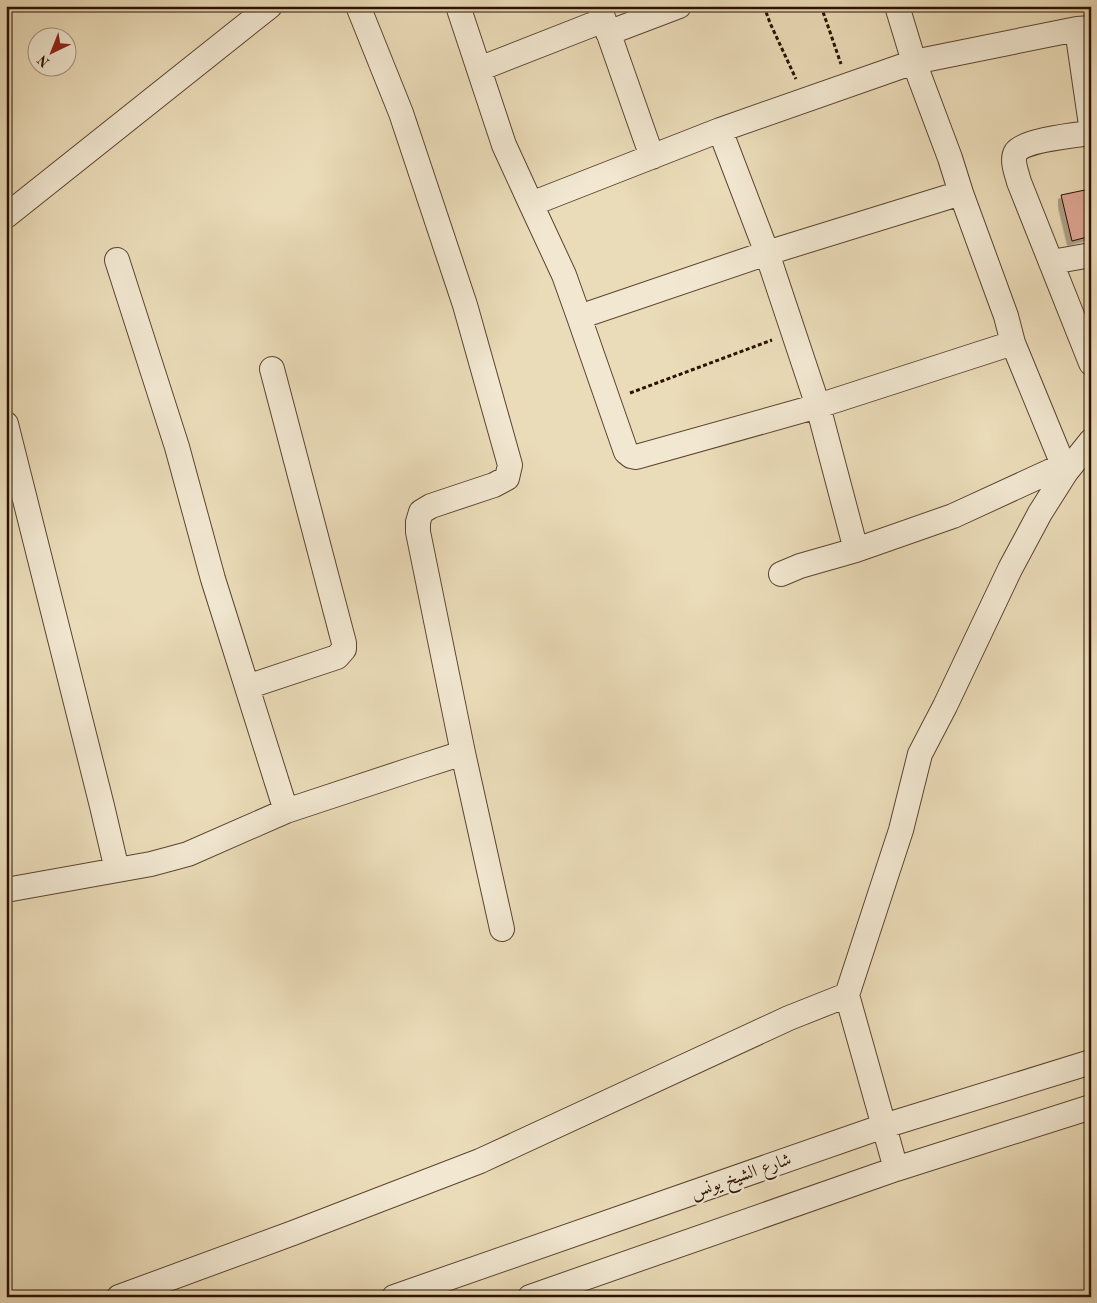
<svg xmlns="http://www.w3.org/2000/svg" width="1097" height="1303" viewBox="0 0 1097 1303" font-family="'Old Standard TT',Amiri,serif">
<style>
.building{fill:#dfa795;stroke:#2b1102;filter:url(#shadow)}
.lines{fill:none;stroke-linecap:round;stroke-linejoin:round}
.minor-casing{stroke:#5b4430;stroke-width:26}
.path{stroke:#2b1102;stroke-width:3;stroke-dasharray:4 2.5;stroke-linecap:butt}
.minor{stroke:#f2e8d2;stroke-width:24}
.labels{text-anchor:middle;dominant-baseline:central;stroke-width:4.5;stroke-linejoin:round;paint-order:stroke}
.street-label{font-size:18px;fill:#2b1102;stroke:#f2e8d2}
</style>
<defs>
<filter id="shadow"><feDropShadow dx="-4.5" dy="4.5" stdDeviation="0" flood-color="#0004"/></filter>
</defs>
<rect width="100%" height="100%" fill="#ebdcb9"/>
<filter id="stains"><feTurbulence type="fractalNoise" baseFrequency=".004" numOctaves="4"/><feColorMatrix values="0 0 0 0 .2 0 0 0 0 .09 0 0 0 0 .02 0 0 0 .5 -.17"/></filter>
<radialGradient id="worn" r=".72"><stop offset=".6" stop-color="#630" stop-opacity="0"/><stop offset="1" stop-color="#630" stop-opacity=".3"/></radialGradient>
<path class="building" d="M1085 190 1091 209V236L1072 241 1061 195Z"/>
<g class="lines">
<g class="minor-casing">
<path id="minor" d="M358 6 401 113 465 305 510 465 507 478 494 485 431 506 421 512 418 522V532L463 753 502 929
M458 6 504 145 531 204 720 130 914 62 1077 29 1091 28
M599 6 652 157
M897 6 914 62 950 158 961 193 1006 316 1013 343 1066 472
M1077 29 1091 125
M608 33 679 6
M479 69 604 20
M720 130 767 253 818 406 856 550
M1091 133C1076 135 1024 140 1016 152 1011 160 1017 174 1019 182L1091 363
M531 204 564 275 579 317 626 452 631 456 636 457 818 406 1013 343
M6 216 270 6
M117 260 177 447 213 579 286 811
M1052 262 1091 255
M579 317 767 253 961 193
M6 424 102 806 117 870
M781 574 800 566 856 550 953 516 1064 465
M247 687 337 657 344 649V643L272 369
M6 890 151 864 188 854 286 811 413 769 463 753
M896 1169 847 995 901 830 920 754 945 706 1010 569 1040 513 1066 472 1091 441
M119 1297 293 1233 480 1161 789 1018 847 995
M394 1297 884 1126 1091 1062
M530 1297 896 1169 1091 1107"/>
</g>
<path class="path" d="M764 6 770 23 796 79
M821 6 841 64
M630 393 772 340"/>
<use href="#minor" class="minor"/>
</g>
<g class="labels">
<g class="street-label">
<text transform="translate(741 1176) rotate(-19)">شارع الشيخ يونس</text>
</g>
</g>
<rect width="1097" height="1303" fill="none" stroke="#ebdcb9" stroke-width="25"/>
<rect x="8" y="8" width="1082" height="1288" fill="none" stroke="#2b1102" stroke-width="2.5"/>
<rect x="12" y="12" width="1072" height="1278" fill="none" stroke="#2b1102"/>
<g transform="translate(52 52) rotate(223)"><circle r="24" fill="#f2e8d2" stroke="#a2927f"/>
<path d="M0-4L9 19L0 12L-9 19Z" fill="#8f2418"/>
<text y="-8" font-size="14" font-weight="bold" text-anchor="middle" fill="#2b1102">N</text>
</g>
<rect width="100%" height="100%" filter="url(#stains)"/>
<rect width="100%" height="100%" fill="url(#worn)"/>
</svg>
